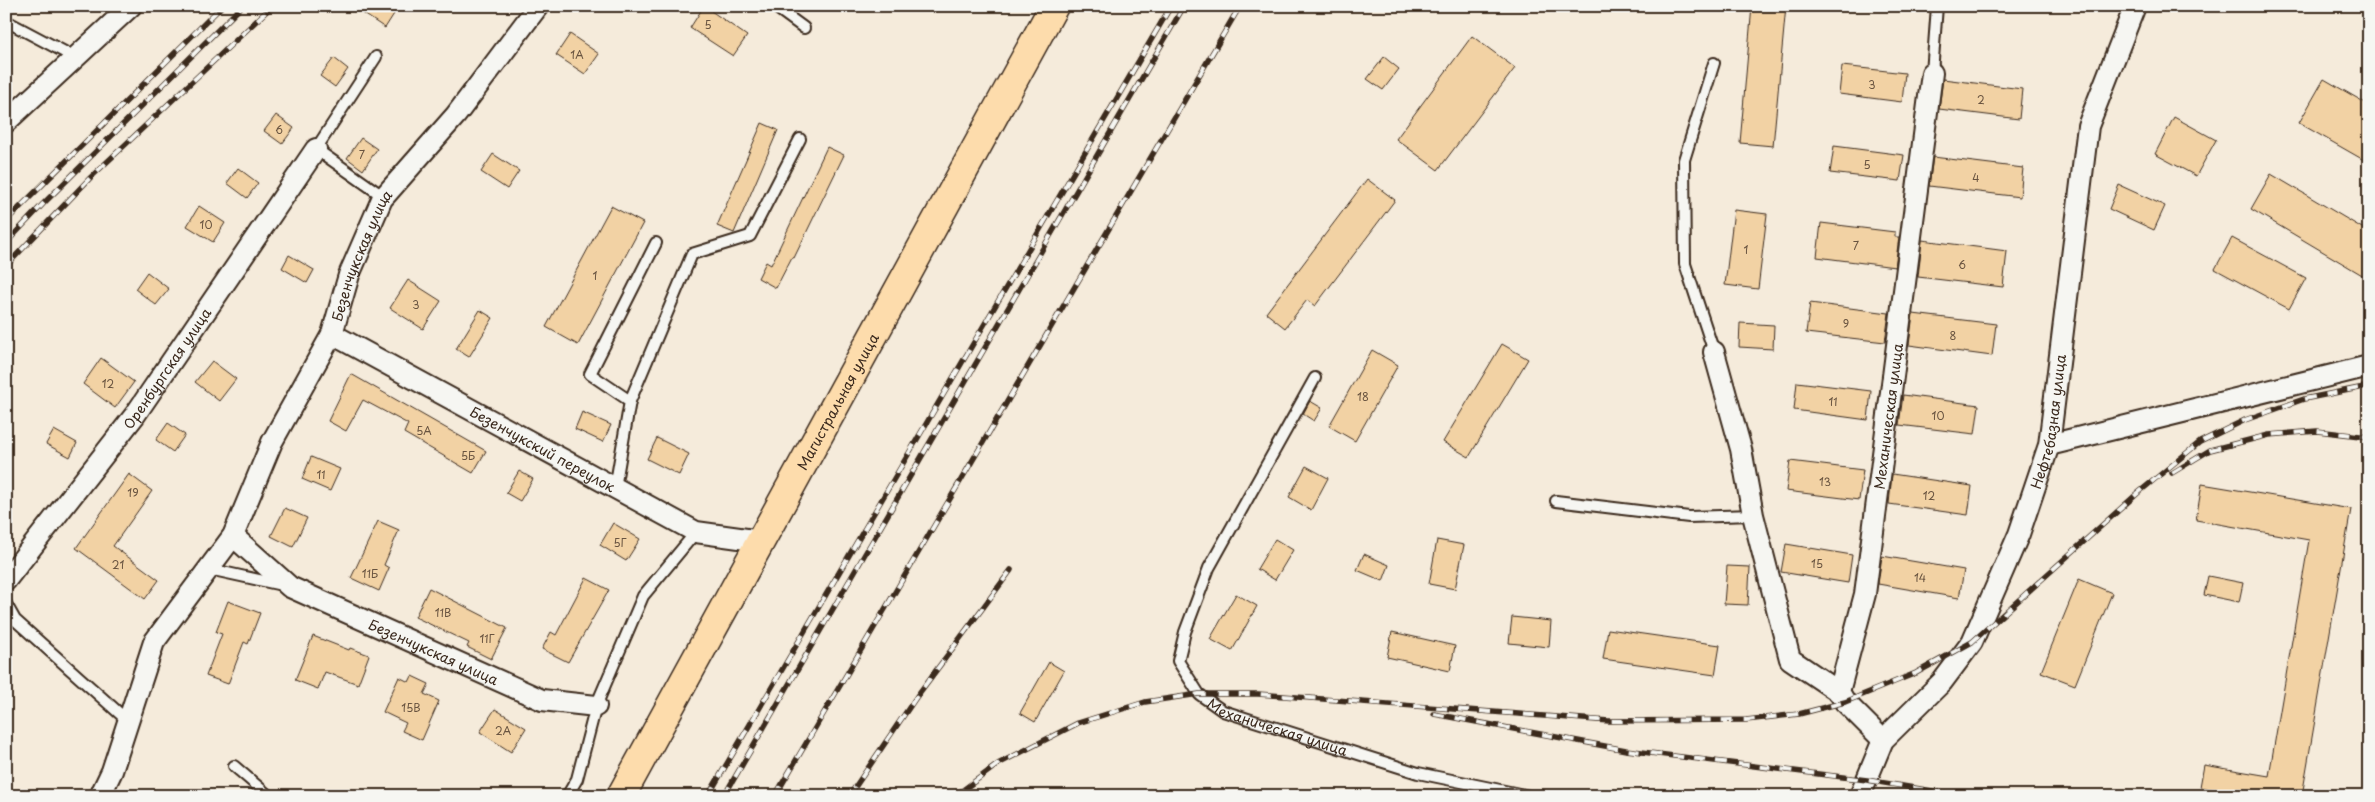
<svg xmlns="http://www.w3.org/2000/svg" width="2375" height="802" viewBox="0 0 2375 802" font-family="'Playpen Sans',sans-serif">
<style>
.building{fill:#f2d2a4;stroke:#3b2a1e}
.lines{fill:none;stroke-linecap:round;stroke-linejoin:round}
.lane-casing{stroke:#3b2a1e;stroke-width:14}
.street-casing{stroke:#3b2a1e;stroke-width:24}
.primary-casing{stroke:#3b2a1e;stroke-width:31}
.lane{stroke:#f6f6f2;stroke-width:10}
.street{stroke:#f6f6f2;stroke-width:20}
.primary{stroke:#fddcac;stroke-width:28}
.rail-casing{stroke:#3b2a1e;stroke-width:5.5}
.rail{stroke:#f6f6f2;stroke-width:4;stroke-dasharray:11;stroke-linecap:butt}
.labels{text-anchor:middle;dominant-baseline:central;stroke-width:4;stroke-linejoin:round;paint-order:stroke}
.number-label{font-size:11px;fill:#695440}
.street-label{font-size:14px;fill:#3b2a1e;stroke:#f6f6f2}
</style>
<rect width="100%" height="100%" fill="#f5ebdb"/>
<filter id="ink" filterUnits="userSpaceOnUse"><feTurbulence type="fractalNoise" baseFrequency=".02" numOctaves="2"/><feDisplacementMap in="SourceGraphic" scale="10" xChannelSelector="R" yChannelSelector="G"/><feConvolveMatrix kernelMatrix="1 2 1 2 8 2 1 2 1" color-interpolation-filters="sRGB"/></filter>
<g filter="url(#ink)">
<path class="building" d="M352 6H399L385 28Z
M704 6 747 36 733 56 690 28Z
M1752 6H1786L1773 146 1740 143Z
M570 34 599 54 585 74 556 55Z
M1472 36 1515 68 1438 170 1396 139Z
M1384 57 1399 69 1383 90 1367 79Z
M334 58 348 69 335 87 320 76Z
M1842 66 1905 73 1902 102 1839 94Z
M1943 79 2022 89 2019 119 1939 109Z
M2324 79 2369 105V163L2299 123Z
M276 115 294 128 282 144 264 131Z
M2174 117 2216 140 2196 176 2155 154Z
M762 123 778 130 734 233 717 226Z
M361 138 377 149 363 170 347 158Z
M1834 146 1904 155 1900 181 1830 173Z
M827 147 844 155 794 258 792 257 776 288 758 278 766 262 771 265Z
M493 154 519 171 507 189 481 172Z
M1933 157 2023 168 2020 197 1929 186Z
M238 168 258 183 247 198 227 183Z
M2271 174 2369 232V279L2251 209Z
M1367 179 1395 200 1315 306 1307 300 1285 328 1266 313Z
M2119 185 2165 206 2154 230 2109 209Z
M199 206 225 223 213 242 187 226Z
M611 206 643 223 578 345 546 327Z
M1734 210 1767 214 1758 289 1725 285Z
M1821 223 1895 232V237H1899L1895 267 1817 257Z
M2232 238 2306 278 2289 309 2215 269Z
M1922 240 2007 251 2003 287 1918 277Z
M289 255 314 270 307 283 282 268Z
M147 272 169 289 156 305 135 289Z
M408 280 441 301 423 329 390 308Z
M1810 303 1889 313 1885 342 1806 333Z
M480 310 493 318 469 357 456 349Z
M1913 314 1996 324 1992 356 1909 345Z
M1740 323 1774 325 1773 349 1739 347Z
M1502 344 1528 359 1469 457 1443 442Z
M1372 350 1398 365 1355 441 1329 426Z
M101 358 134 382 115 408 83 384Z
M212 361 236 379 219 401 195 382Z
M351 374 486 451 473 473 404 433 408 424 363 400 346 431 328 421Z
M1797 382 1871 391 1868 420 1794 410Z
M1903 395 1979 405 1975 434 1899 425Z
M1310 401 1322 408 1314 421 1303 414Z
M582 412 611 425 603 442 575 429Z
M168 423 185 435 173 452 156 440Z
M54 430 77 443 70 457 46 444Z
M657 438 689 454 679 475 647 459Z
M311 457 340 469 330 491 302 479Z
M1790 461 1863 470 1859 500 1786 491Z
M1306 466 1328 478 1311 510 1289 497Z
M519 471 533 479 520 501 506 493Z
M129 474 152 491 113 546 159 580 145 599 76 548Z
M1892 474 1972 486 1968 515 1889 504Z
M2202 484 2351 509 2302 796H2250L2200 787 2204 765 2269 776 2309 540 2196 520Z
M285 508 307 518 293 547 271 536Z
M378 521 399 530 384 565 389 568 379 591 351 578Z
M613 523 640 539 626 561 600 545Z
M1275 539 1293 550 1275 580 1257 569Z
M1437 540 1464 545 1455 589 1429 584Z
M1786 544 1852 555 1848 583 1781 572Z
M1364 554 1389 565 1383 581 1357 570Z
M1882 556 1964 570 1959 598 1878 584Z
M1727 566 1750 567 1748 605 1724 604Z
M2208 576 2243 583 2239 602 2204 595Z
M586 578 609 590 568 662 542 649 551 632 556 635Z
M2079 579 2112 593 2075 685 2041 672Z
M429 588 507 628 491 659 467 647 469 643 415 617Z
M1236 594 1257 606 1232 651 1210 639Z
M228 601 260 613 248 644 244 642 228 684 206 676 222 634 216 632Z
M1512 617 1551 621 1549 647 1509 643Z
M1608 629 1720 645 1715 675 1603 659Z
M1392 632 1455 646 1450 671 1387 657Z
M313 636 349 650 350 648 369 655 358 684 325 672 318 689 295 680Z
M1049 662 1064 671 1035 722 1020 713Z
M412 676 429 684 424 694 439 701 422 740 402 731 406 723 383 712 399 677 409 682Z
M495 709 526 728 511 752 480 732Z"/>
<g class="lines">
<g class="lane-casing">
<g id="lane">
<path d="M774 6 804 28"/>
<path d="M6 21 74 57"/>
<path d="M376 57 316 149 384 197"/>
<path d="M1932 73 1937 6"/>
<path d="M1714 352 1685 264 1684 160 1714 63"/>
<path id="s1" d="M1315 378 1209 568 1185 632 1178 661 1199 694 1223 711 1418 773 1529 796"/>
<path d="M630 401 590 374 656 243"/>
<path d="M615 488 630 401 692 254 750 236 800 139"/>
<path d="M1556 501 1689 517 1753 515"/>
<path d="M209 569 282 585"/>
<path d="M6 604 15 620 128 721"/>
<path d="M234 766 269 796"/>
<path d="M567 796 577 779 596 706 643 596 696 532"/>
</g>
</g>
<g class="street-casing">
<g id="street">
<path d="M6 122 131 6"/>
<path id="s2" d="M332 334 696 532 761 541"/>
<path d="M1714 352 1741 449 1753 515 1790 659 1839 692"/>
<path d="M2049 445 2369 366"/>
<path id="s3" d="M233 536 290 587 542 700 596 706"/>
<path id="s4" d="M6 580 135 415 316 149"/>
<path id="s5" d="M1883 740 1845 702 1839 692 1865 594 1932 73"/>
<path id="s6" d="M100 796 112 771 154 642 233 536 272 442 332 334 349 275 382 199 456 115 538 6"/>
<path id="s7" d="M1860 796 1883 740 1942 682 1972 642 2019 534 2049 445 2088 126 2135 6"/>
</g>
</g>
<g class="primary-casing">
<g id="primary">
<path id="s8" d="M621 796 1054 6"/>
</g>
</g>
<use href="#lane" class="lane"/>
<use href="#street" class="street"/>
<use href="#primary" class="primary"/>
<g class="rail-casing">
<path id="rail" d="M6 221 222 6
M6 243 43 204 242 6
M6 266 90 178 272 6
M2172 473 2210 450 2269 435 2317 431 2369 437
M1434 714 1626 750 1867 780 1962 796
M708 796 1171 6
M724 796 1184 6
M775 796 1240 6
M849 796 917 696 1011 570
M955 796 998 764 1078 723 1145 702 1199 694H1258L1609 721 1746 720 1799 714 1845 702 1916 673 1972 642 2138 493 2200 442 2245 420 2304 399 2369 386"/>
</g>
<use href="#rail" class="rail"/>
</g>
</g>
<g class="labels">
<g class="number-label">
<text x="708" y="24">5</text>
<text x="577" y="54">1А</text>
<text x="1872" y="84">3</text>
<text x="1981" y="99">2</text>
<text x="279" y="129">6</text>
<text x="362" y="154">7</text>
<text x="1867" y="164">5</text>
<text x="1976" y="177">4</text>
<text x="206" y="224">10</text>
<text x="1856" y="245">7</text>
<text x="1746" y="249">1</text>
<text x="1962" y="264">6</text>
<text x="595" y="275">1</text>
<text x="416" y="304">3</text>
<text x="1846" y="323">9</text>
<text x="1953" y="335">8</text>
<text x="108" y="383">12</text>
<text x="1363" y="396">18</text>
<text x="1833" y="401">11</text>
<text x="1938" y="415">10</text>
<text x="424" y="430">5А</text>
<text x="468" y="455">5Б</text>
<text x="321" y="474">11</text>
<text x="1825" y="481">13</text>
<text x="133" y="492">19</text>
<text x="1929" y="495">12</text>
<text x="620" y="542">5Г</text>
<text x="1817" y="563">15</text>
<text x="118" y="564">21</text>
<text x="370" y="573">11Б</text>
<text x="1920" y="577">14</text>
<text x="443" y="612">11В</text>
<text x="487" y="638">11Г</text>
<text x="411" y="707">15В</text>
<text x="503" y="730">2А</text>
</g>
<g class="street-label">
<text stroke="none"><textPath href="#s6" startOffset="605">Безенчукская улица</textPath></text>
<text stroke="none"><textPath href="#s4" startOffset="266">Оренбургская улица</textPath></text>
<text stroke="none"><textPath href="#s8" startOffset="450">Магистральная улица</textPath></text>
<text stroke="none"><textPath href="#s5" startOffset="346">Механическая улица</textPath></text>
<text stroke="none"><textPath href="#s7" startOffset="428">Нефтебазная улица</textPath></text>
<text stroke="none"><textPath href="#s2" startOffset="240">Безенчукский переулок</textPath></text>
<text stroke="none"><textPath href="#s3" startOffset="234">Безенчукская улица</textPath></text>
<text stroke="none"><textPath href="#s1" startOffset="441">Механическая улица</textPath></text>
</g>
</g>
<rect width="2375" height="802" fill="none" stroke="#f6f6f2" stroke-width="25"/>
<rect x="12" y="12" width="2350" height="777" fill="none" stroke="#3b2a1e" stroke-width="2" filter="url(#ink)"/>
</svg>
